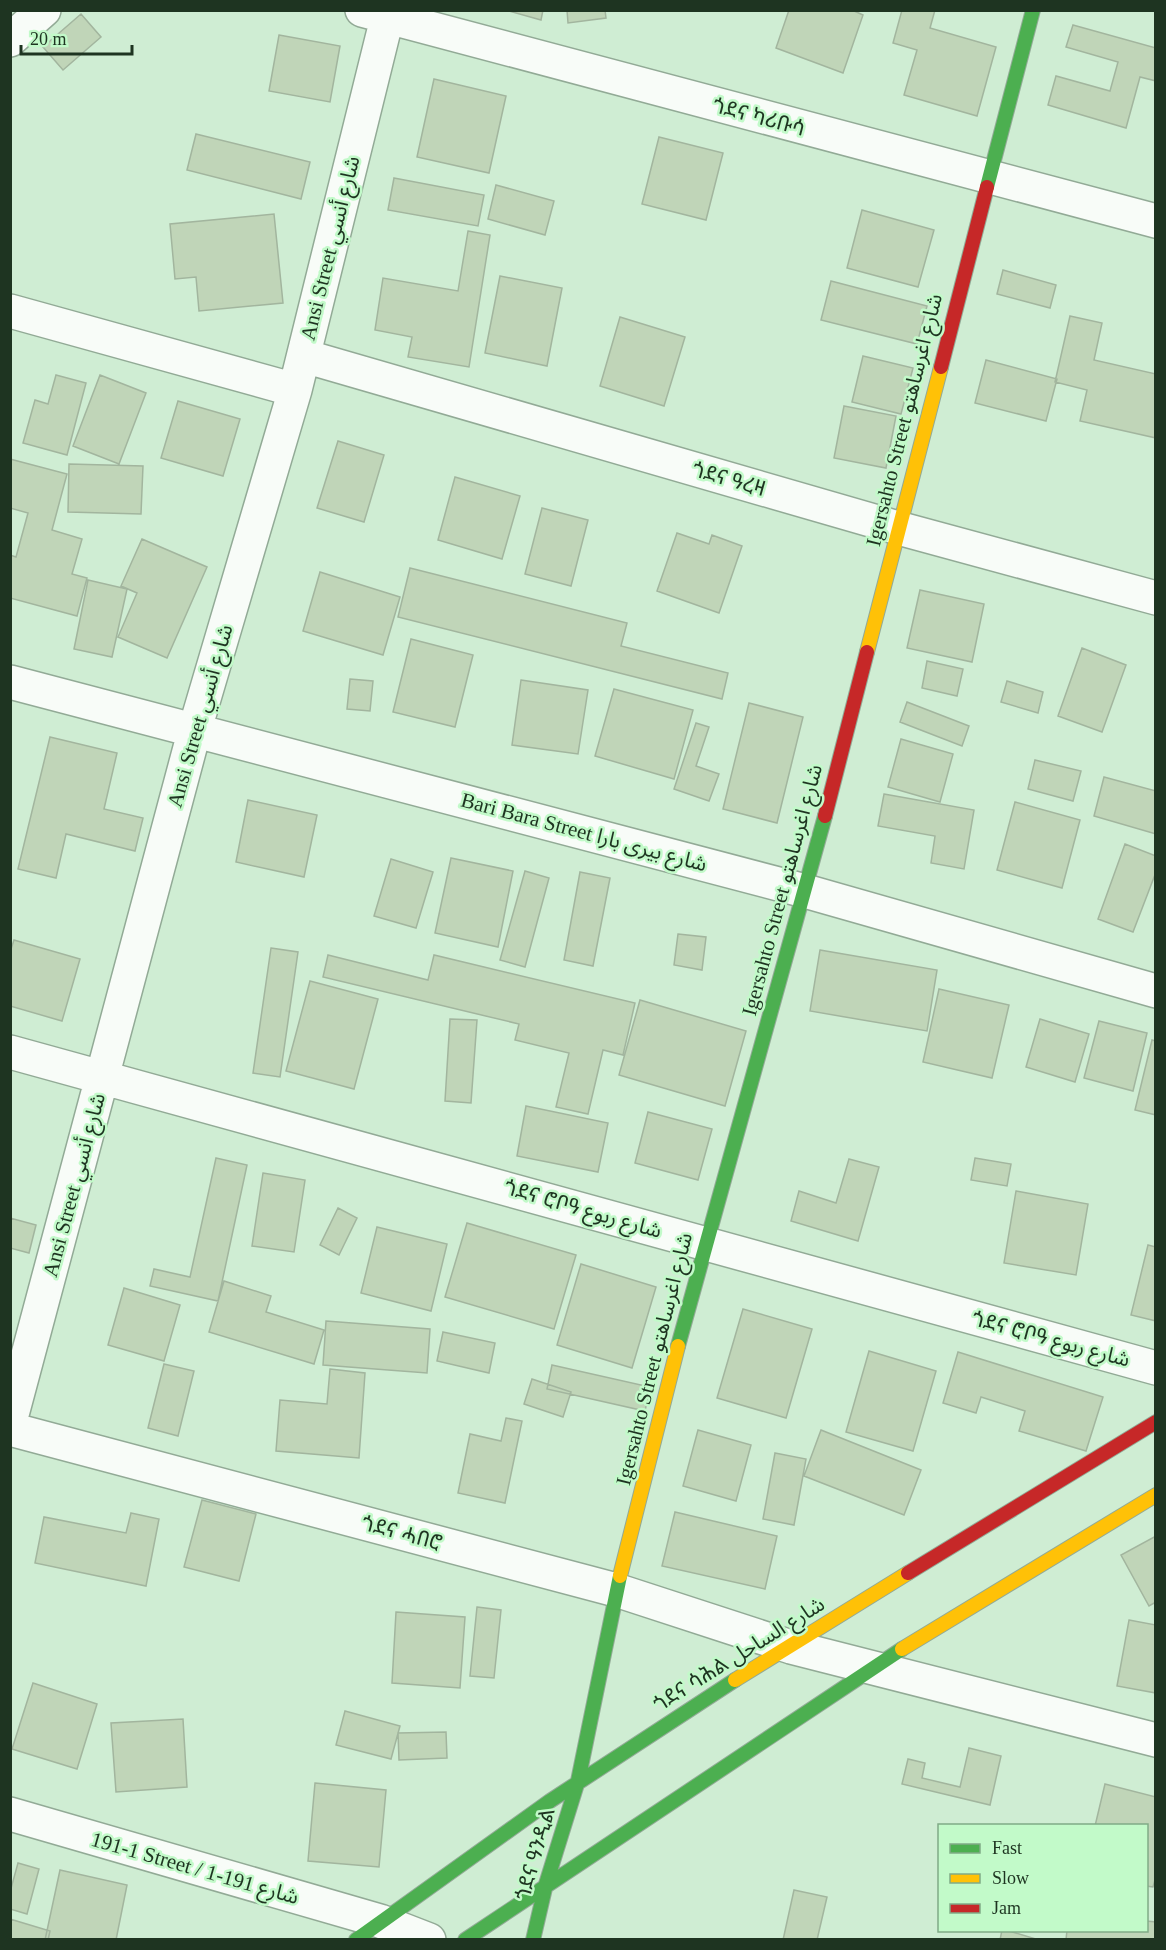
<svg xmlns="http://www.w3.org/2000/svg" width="1166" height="1950" viewBox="0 0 1166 1950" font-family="'Times New Roman','Noto Sans Arabic','Noto Sans Ethiopic',serif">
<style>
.building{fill:#c0d5b8;stroke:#a2b59e;stroke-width:1.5}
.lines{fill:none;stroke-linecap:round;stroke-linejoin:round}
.street-casing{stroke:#92aa96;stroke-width:36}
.fast-casing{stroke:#92aa96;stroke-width:16}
.slow-casing{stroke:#92aa96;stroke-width:16}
.jam-casing{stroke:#92aa96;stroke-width:16}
.street{stroke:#f8fcf8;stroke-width:33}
.fast{stroke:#4caf50;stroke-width:14}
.slow{stroke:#ffc107;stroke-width:14}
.jam{stroke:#c62828;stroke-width:14}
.labels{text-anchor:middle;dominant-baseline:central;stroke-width:5;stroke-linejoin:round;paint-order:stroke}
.street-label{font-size:21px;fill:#1e3421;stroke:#c2fac9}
</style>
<rect width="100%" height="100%" fill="#cfedd3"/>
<path class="building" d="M505 10H543L541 20Z
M567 10H605L606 18 568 23Z
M789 10H852L863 15 843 73 776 48Z
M902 10H935L930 28 996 47 977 116 904 95 917 50 893 43Z
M81 14 101 37 63 70 43 47Z
M1073 25 1156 48V81L1140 77 1126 128 1048 105 1056 76 1110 91 1118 62 1066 47Z
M279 35 340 46 330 102 269 91Z
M434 79 506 96 489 173 417 157Z
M196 134 310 162 301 199 187 170Z
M659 137 723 153 706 220 642 204Z
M394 178 484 195 478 226 388 210Z
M496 185 554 201 545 235 488 219Z
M862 210 934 230 918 287 847 268Z
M274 214 283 303 199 311 196 277 175 279 170 224Z
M468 231 490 235 469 367 408 357 412 337 375 330 383 278 458 291Z
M1003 270 1056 285 1050 308 997 294Z
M500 276 562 288 547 366 485 353Z
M831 281 927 306 917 344 821 320Z
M1070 316 1102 323 1094 360 1156 374V438L1080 421 1087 390 1055 382Z
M620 317 685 337 664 406 600 386Z
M863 356 913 368 901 414 852 402Z
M986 360 1057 379 1046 421 975 403Z
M56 375 86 383 67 455 23 443 35 400 48 404Z
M100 375 146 393 119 464 73 446Z
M178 401 240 419 223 476 161 458Z
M844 406 896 416 886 468 834 458Z
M338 441 384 455 364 522 317 508Z
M10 459 67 474 52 530 82 539 72 574 87 578 77 616 10 598V555L16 557 28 513 10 508Z
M69 464 143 466 141 514 68 512Z
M455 477 520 496 502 559 438 540Z
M542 508 588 520 571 586 525 574Z
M677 533 709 544 712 535 742 546 719 613 657 591Z
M142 539 207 567 167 658 118 637 137 593 121 586Z
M410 568 627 623 621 646 728 673 722 699 398 617Z
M320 572 400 597 383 655 303 631Z
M88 580 127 589 112 657 74 649Z
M920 590 984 604 972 662 907 648Z
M411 639 473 655 455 727 393 712Z
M1082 648 1126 665 1102 732 1058 716Z
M927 661 963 669 957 696 922 688Z
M350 679 373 681 370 711 347 709Z
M521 680 588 690 578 754 512 745Z
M1007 681 1043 692 1038 713 1001 702Z
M614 689 693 710 674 779 595 756Z
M907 702 969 726 962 746 900 722Z
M749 703 803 717 777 823 723 809Z
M696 723 709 727 696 766 719 774 709 801 674 789Z
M50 737 117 753 104 809 143 818 135 851 66 834 56 878 18 869Z
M901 739 953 754 940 802 888 787Z
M1035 760 1081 771 1073 801 1028 789Z
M1104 777 1156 791V834L1094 816Z
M884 794 974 810 964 869 931 863 935 836 878 826Z
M248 800 317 815 304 877 236 862Z
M1015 802 1080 820 1062 888 997 870Z
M1125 844 1156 856V872L1133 932 1098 919Z
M451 858 513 871 498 947 435 933Z
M391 859 433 872 416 928 374 916Z
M525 871 549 878 525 967 500 960Z
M580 872 610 878 593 966 564 960Z
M678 934 706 937 702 970 674 965Z
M14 940 80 959 62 1021 10 1006V952Z
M271 948 298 952 280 1077 253 1073Z
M820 950 937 970 927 1031 810 1011Z
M328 955 428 980 434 955 635 1003 623 1055 603 1050 588 1114 556 1107 569 1053 515 1040 519 1024 323 977Z
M310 981 378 999 354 1089 286 1071Z
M939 989 1009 1005 992 1078 923 1062Z
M640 1000 746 1031 725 1106 619 1075Z
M450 1019 477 1020 471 1103 445 1101Z
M1040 1019 1089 1034 1075 1082 1026 1067Z
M1099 1021 1147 1033 1133 1091 1084 1078Z
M1152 1040 1156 1041V1115L1135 1110Z
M526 1106 608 1123 598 1172 517 1156Z
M648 1112 712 1129 698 1180 635 1163Z
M216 1158 247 1165 218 1301 150 1286 154 1269 190 1277Z
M975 1158 1011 1164 1007 1186 971 1180Z
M849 1159 879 1167 858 1241 791 1221 799 1191 836 1203Z
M263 1173 305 1180 294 1252 252 1246Z
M1016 1191 1088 1204 1076 1275 1004 1263Z
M338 1208 357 1218 339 1255 320 1245Z
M10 1218 36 1225 29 1253 10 1248Z
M467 1223 576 1255 554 1329 445 1297Z
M377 1227 447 1244 431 1311 361 1293Z
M1148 1245 1156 1247V1321L1131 1315Z
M581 1264 656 1287 632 1368 557 1345Z
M224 1281 271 1296 266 1312 324 1330 314 1364 209 1332Z
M124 1288 180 1305 164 1361 108 1345Z
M743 1309 812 1329 786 1418 717 1398Z
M326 1321 430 1329 427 1373 323 1365Z
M443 1332 495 1343 489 1373 437 1361Z
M869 1351 936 1371 913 1451 846 1432Z
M958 1352 1103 1397 1086 1451 1019 1431 1025 1411 981 1397 976 1413 943 1403Z
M164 1364 194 1371 178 1436 148 1428Z
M552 1365 650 1387 645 1411 547 1389Z
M330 1369 365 1373 359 1458 276 1451 280 1400 327 1404Z
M532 1379 571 1392 563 1417 524 1404Z
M506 1418 522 1421 505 1503 458 1493 470 1434 501 1441Z
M698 1430 751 1445 736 1501 683 1486Z
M821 1430 921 1470 904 1515 804 1476Z
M775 1453 806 1459 794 1525 763 1519Z
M202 1500 256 1514 239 1581 184 1567Z
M675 1512 777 1536 765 1589 662 1566Z
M131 1513 159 1519 146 1586 35 1563 44 1517 126 1533Z
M1156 1536V1602L1149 1606 1121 1555Z
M477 1607 501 1610 494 1678 470 1676Z
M396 1612 465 1617 460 1688 392 1683Z
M1129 1620 1156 1625V1693L1117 1686Z
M33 1683 97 1704 77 1769 12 1749Z
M345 1711 400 1726 391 1759 336 1745Z
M183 1719 187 1787 116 1792 111 1723Z
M446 1732 447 1758 399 1760 398 1733Z
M969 1748 1001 1756 990 1805 902 1784 908 1759 925 1763 922 1778 960 1787Z
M315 1783 386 1790 379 1867 308 1861Z
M1105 1784 1156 1797V1876L1153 1887 1146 1886V1826H1095Z
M18 1863 39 1869 27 1914 10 1909V1892Z
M60 1870 127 1885 116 1940H45Z
M794 1890 827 1897 817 1940H783Z
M10 1919 50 1931 48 1940H10Z
M1146 1921 1156 1922V1940H1066L1067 1930H1146Z
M1002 1930H1006L1039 1940H1000Z"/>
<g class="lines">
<g class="street-casing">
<path id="street" d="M362 10 1156 221
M10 40 44 10
M10 311 295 390
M304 356 898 528 1156 598
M10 682 805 891 1156 991
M10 1052 1156 1368
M10 1422 195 729 295 390 389 10
M10 1429 616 1590 791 1647 1156 1740
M10 1814 380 1921 429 1940"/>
</g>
<g class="fast-casing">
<path id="fast" d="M987 187 1033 10
M678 1346 825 816
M356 1940 550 1801 735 1680
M465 1940 902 1649
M533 1940 546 1884 578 1781 620 1576"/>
</g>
<g class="slow-casing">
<path id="slow" d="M867 652 941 367
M620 1576 678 1346
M902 1649 1156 1495
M735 1680 908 1573"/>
</g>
<g class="jam-casing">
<path id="jam" d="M941 367 987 187
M825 816 867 652
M908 1573 1156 1422"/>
</g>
<use href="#street" class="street"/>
<use href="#fast" class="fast"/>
<use href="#slow" class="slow"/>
<use href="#jam" class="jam"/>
</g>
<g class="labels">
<g class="street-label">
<text transform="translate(759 117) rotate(15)">ጎደና ካሪቡሳ</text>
<text transform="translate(330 248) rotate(-76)">Ansi Street شارع أنسي</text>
<text transform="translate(904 420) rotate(-76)">Igersahto Street شارع اغرساهتو</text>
<text transform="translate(729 479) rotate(16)">ጎደና ዓረዛ</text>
<text transform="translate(200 716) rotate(-74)">Ansi Street شارع أنسي</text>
<text transform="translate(584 832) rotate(15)">Bari Bara Street شارع بيرى بارا</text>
<text transform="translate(782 890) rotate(-75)">Igersahto Street شارع اغرساهتو</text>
<text transform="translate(74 1185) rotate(-75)">Ansi Street شارع أنسي</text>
<text transform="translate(583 1209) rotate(16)">ጎደና ሮቦዓ شارع ربوع</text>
<text transform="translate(1051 1339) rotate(15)">ጎደና ሮቦዓ شارع ربوع</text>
<text transform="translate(654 1359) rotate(-76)">Igersahto Street شارع اغرساهتو</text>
<text transform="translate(402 1533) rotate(15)">ጎደና ሓበሮ</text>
<text transform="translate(739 1654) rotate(-32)">ጎደና ሳሕል شارع الساحل</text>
<text transform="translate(535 1854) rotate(-74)">ጎደና ዓንዲል</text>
<text transform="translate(195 1868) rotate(16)">191-1 Street / شارع 191-1</text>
</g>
</g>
<rect width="1166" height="1950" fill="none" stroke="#1e3421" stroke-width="24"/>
<rect x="938" y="1824" width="210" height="108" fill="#c2fac9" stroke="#80ab86" stroke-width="1.5"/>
<rect x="950" y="1844" width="30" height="9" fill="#4caf50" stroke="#80ab86" stroke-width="1.5"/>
<text x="992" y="1854" font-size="18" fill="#1e3421">Fast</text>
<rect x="950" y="1874" width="30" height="9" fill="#ffc107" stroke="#80ab86" stroke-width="1.5"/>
<text x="992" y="1884" font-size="18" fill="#1e3421">Slow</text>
<rect x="950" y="1904" width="30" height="9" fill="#c62828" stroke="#80ab86" stroke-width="1.5"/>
<text x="992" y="1914" font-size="18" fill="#1e3421">Jam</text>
<path d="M21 45v9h111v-9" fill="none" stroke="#1e3421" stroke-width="3"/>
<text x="30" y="45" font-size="18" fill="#1e3421" stroke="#c2fac9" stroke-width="4.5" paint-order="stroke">20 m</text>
</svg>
